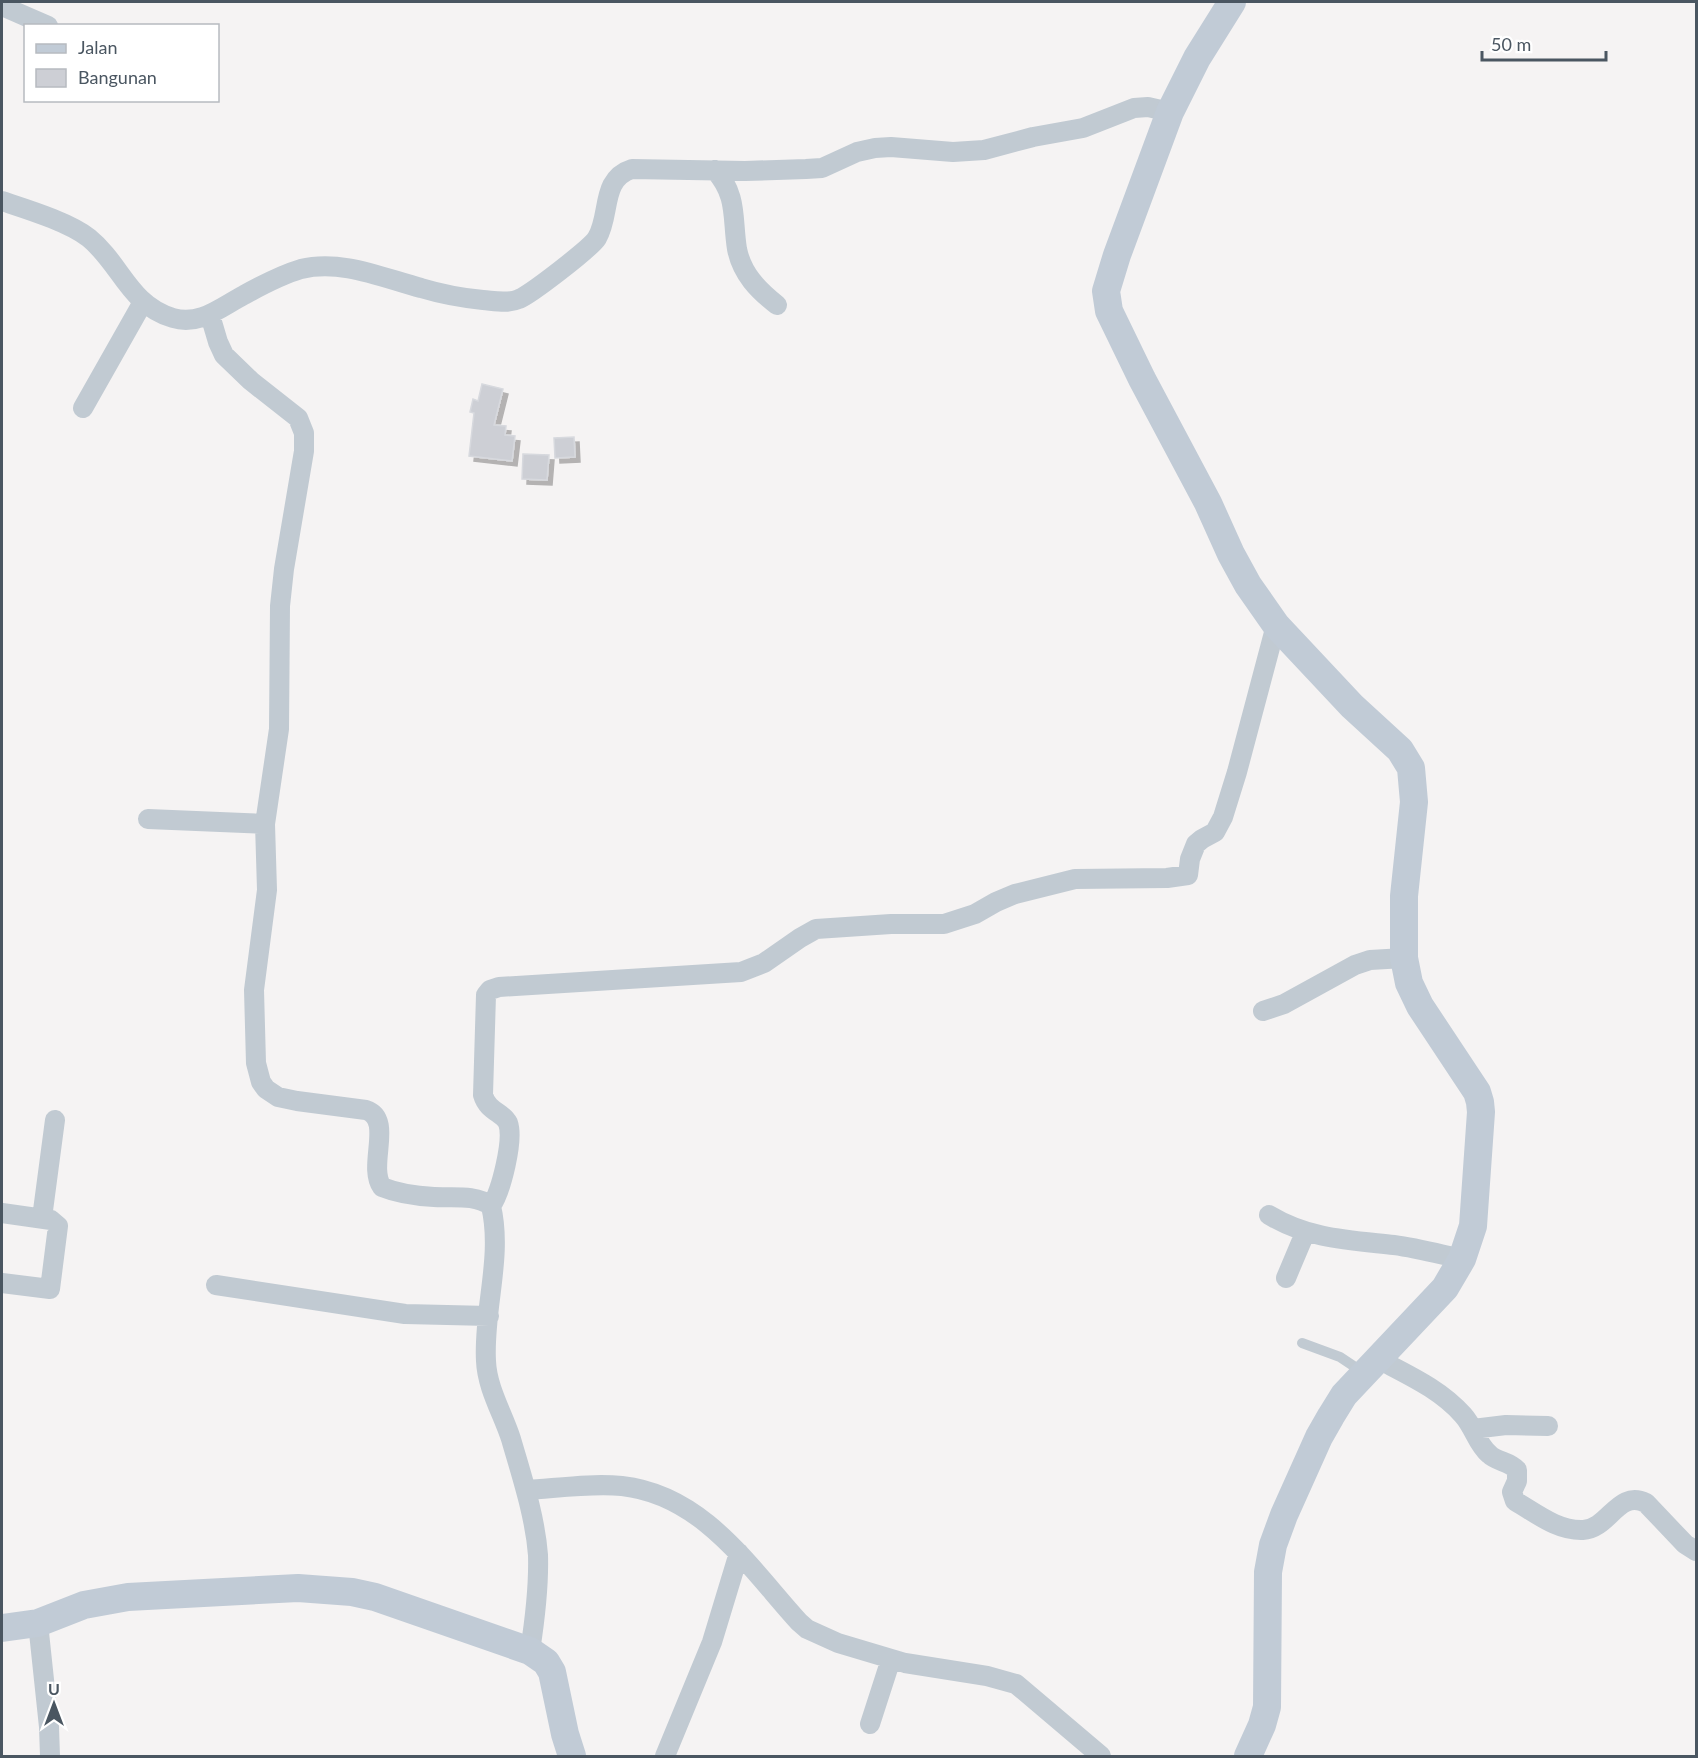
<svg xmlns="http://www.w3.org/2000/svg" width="1698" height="1758" viewBox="0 0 1698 1758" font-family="Lato,sans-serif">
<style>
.building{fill:#cdcfd5;stroke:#d7d9de;stroke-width:1.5;filter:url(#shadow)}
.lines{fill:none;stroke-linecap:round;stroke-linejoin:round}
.lane{stroke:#c1cad2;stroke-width:10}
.street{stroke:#c1cad2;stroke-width:20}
.secondary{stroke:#c1cbd6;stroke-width:28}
</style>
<defs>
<filter id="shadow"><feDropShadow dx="5" dy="5" stdDeviation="0" flood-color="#0004"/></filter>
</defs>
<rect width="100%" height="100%" fill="#f5f3f3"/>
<path class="building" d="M482 384 503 389 494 425 506 426 505 435 515 436 512 461 469 456 474 413 470 412 473 399 478 401Z
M574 437 575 457 555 458 554 438Z
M523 454 549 455 547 480 522 479Z"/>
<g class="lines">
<path class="lane" d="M1302 1343 1340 1357 1364 1373"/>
<path class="street" d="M2 6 48 26
M715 170C738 196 732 218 737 249 742 274 758 290 777 305
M2 201C26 209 69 222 89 238 121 264 129 305 173 318 200 326 221 307 244 295 262 285 281 275 301 269 341 259 383 278 421 288 441 294 462 298 483 300 495 301 508 304 519 299 531 294 591 248 597 238 611 215 600 179 632 169L745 171 806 169 822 168 857 152 875 148 891 147 953 152 984 150 1033 137 1083 128 1134 108 1148 107 1170 112
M210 315 218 342 224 355 251 381 298 418 304 433V451L284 569 280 606 279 729 265 824 267 890 254 990 256 1063 261 1082 266 1089 278 1097 297 1101 366 1110C394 1119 367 1166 382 1187 399 1194 416 1196 434 1197 452 1198 476 1194 491 1206 503 1257 483 1310 486 1361 487 1388 503 1414 511 1439 522 1477 535 1516 538 1555 539 1588 535 1619 530 1651
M83 408 143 302
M148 819 265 824
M1263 1011 1284 1004 1355 965 1370 960 1404 958
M491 1206C501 1192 514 1140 508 1123 503 1112 488 1112 483 1095L486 995 490 990 499 987 741 972 764 963 800 938 816 929 891 924H944L975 914 996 902 1015 894 1075 879 1167 878 1188 875 1190 859 1196 844 1202 839 1215 832 1223 817 1237 772 1276 625
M2 1213 51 1220 58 1226 50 1289 2 1283
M1269 1215C1309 1239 1348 1240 1394 1245 1417 1248 1439 1254 1462 1259
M42 1218 55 1120
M1286 1278 1305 1233
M216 1285 405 1314 489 1316
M1378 1359C1408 1375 1440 1389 1463 1415 1474 1427 1477 1444 1489 1454 1497 1462 1509 1461 1517 1470V1481L1512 1492 1515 1501C1536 1513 1557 1531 1583 1530 1609 1529 1618 1489 1646 1503L1685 1544 1696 1551
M1473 1429 1506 1425 1548 1426
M526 1490C558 1488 591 1483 622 1486 703 1495 749 1567 799 1622L807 1629 838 1643 905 1663 987 1676 1016 1684 1101 1756
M38 1623 49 1727 50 1756
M870 1724 891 1659
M665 1756 712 1642 739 1553"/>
<path class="secondary" d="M1232 2 1197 58 1170 112 1117 255 1106 291 1109 311 1142 379 1208 503 1231 554 1248 585 1276 625 1352 706 1400 750 1411 768 1414 802 1404 896V958L1409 983 1420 1006 1477 1092 1480 1102 1481 1112 1473 1226 1462 1259 1445 1288 1344 1395 1331 1416 1319 1437 1284 1515 1273 1545 1268 1572 1267 1707 1262 1725 1248 1756
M2 1628 38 1623 84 1605 128 1597 298 1588 352 1592 375 1597 530 1651 546 1662 552 1672 565 1734 572 1756"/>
</g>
<rect width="1698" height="1758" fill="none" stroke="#4a5661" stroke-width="6"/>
<rect x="24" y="24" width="195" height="78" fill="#ffffff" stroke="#b7bbc0" stroke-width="1.5"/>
<rect x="36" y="44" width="30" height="9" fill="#c1cbd6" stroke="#b7bbc0" stroke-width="1.5"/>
<text x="78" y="54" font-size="18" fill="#4a5661">Jalan</text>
<rect x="36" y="69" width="30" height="18" fill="#cdcfd5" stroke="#b7bbc0" stroke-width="1.5"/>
<text x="78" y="84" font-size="18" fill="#4a5661">Bangunan</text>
<g transform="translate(54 1704)" stroke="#ffffff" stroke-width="4.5" paint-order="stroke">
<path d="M0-4.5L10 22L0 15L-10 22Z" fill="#4a5661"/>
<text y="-9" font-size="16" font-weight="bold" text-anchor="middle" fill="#4a5661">U</text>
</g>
<path d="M1482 51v9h124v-9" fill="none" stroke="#4a5661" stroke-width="3"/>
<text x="1491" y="51" font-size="18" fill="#4a5661" stroke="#ffffff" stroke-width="4.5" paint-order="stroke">50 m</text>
</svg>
